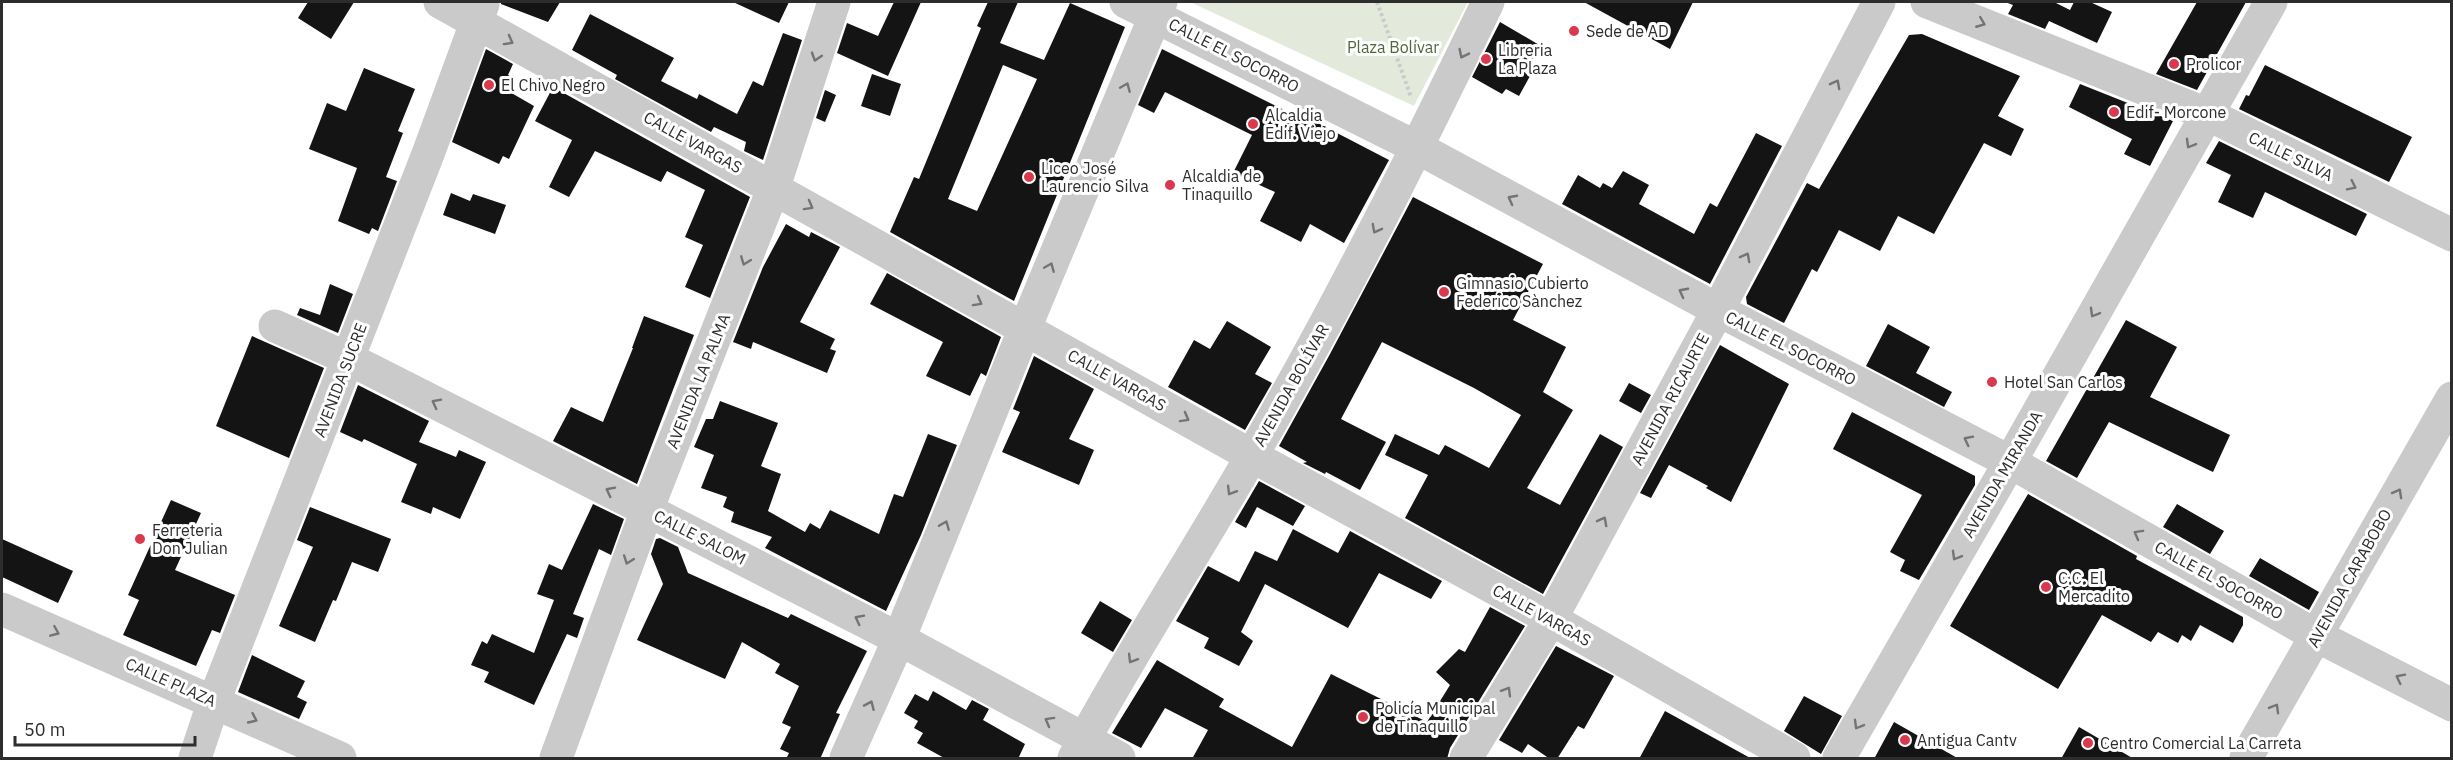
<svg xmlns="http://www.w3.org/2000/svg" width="2453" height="760" viewBox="0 0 2453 760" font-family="'IBM Plex Sans',sans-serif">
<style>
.green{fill:#e4eadb}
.building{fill:#141414;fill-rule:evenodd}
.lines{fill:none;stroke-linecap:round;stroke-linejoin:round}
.path{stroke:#cacaca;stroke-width:4;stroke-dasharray:3 3;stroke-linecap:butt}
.minor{stroke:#cacaca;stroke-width:33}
.oneway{stroke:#747474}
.poi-dot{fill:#da384d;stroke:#fff;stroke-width:2}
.labels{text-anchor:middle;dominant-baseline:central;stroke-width:6;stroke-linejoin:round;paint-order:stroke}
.poi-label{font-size:16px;fill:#2d2d2d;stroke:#fff;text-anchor:start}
.park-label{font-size:16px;fill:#52653d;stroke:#fff}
.street-label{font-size:16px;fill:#2d2d2d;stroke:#fff}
</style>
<rect width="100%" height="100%" fill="#fff"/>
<path class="green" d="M1190 2H1468L1414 106Z"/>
<path class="building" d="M308 2H354L331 39 298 18Z
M501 2H560L548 22 501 4Z
M733 2H789L779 23Z
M894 2H921L888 76 837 53 847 23 878 36Z
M988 2H1018L1000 43 1044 60 1070 3 1125 27 1014 301 890 232 914 177 919 179 981 28 977 26ZM1003 65 1037 79 977 211 948 199Z
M1584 2H1693L1670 49Z
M2005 2H2057L2056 3 2070 10 2074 2H2090L2112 12 2097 43 2049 21 2045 29 2008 14 2013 5Z
M2197 2H2246L2197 90 2156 74Z
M590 14 674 58 661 81 697 99 699 94 737 114 753 81 763 86 783 33 802 40 763 160 744 151 746 142 714 127 711 132 615 79 617 75 572 50Z
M1500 22 1541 46 1527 68 1525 73 1530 76 1519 96 1506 89 1502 94 1472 77Z
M1922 34 2020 76 1998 116 2024 129 2011 156 1984 143 1934 234 1898 216 1880 251 1839 230 1817 272 1812 269 1784 323 1747 304 1746 297 1807 183 1819 189 1909 35Z
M486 49 513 64 508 75 515 79 508 91 534 106 509 159 503 156 499 164 452 142Z
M1162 49 1310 123 1312 120 1389 160 1344 243 1310 224 1301 242 1260 221 1275 192 1233 173 1252 135 1165 92 1154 113 1138 105Z
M2265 65 2412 137 2389 182 2239 109 2246 95 2249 96Z
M364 68 415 89 398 131 403 133 386 177 397 181 378 231 372 228 369 234 338 221 357 168 309 149 327 103 346 111Z
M872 74 901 84 890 116 861 106Z
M2080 84 2173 121 2150 166 2124 154 2132 139 2069 107Z
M553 87 750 197 710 298 685 287 703 245 685 237 705 190 667 171 661 182 595 151 569 197 549 187 572 140 535 121Z
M825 90 836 95 825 122 816 118Z
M1756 133 1782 146 1710 284 1562 204 1578 175 1600 188 1603 183 1612 188 1623 171 1649 185 1639 204 1694 234 1710 203 1717 207Z
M2219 141 2367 214 2356 236 2265 192 2253 218 2218 202 2231 175 2206 163Z
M451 193 470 201 473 194 506 205 495 234 443 215Z
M1413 197 1543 264 1513 320 1566 347 1543 392 1573 410 1527 488 1560 505 1600 434 1623 447 1543 594 1405 518 1428 475 1385 455 1395 434 1439 455 1445 445 1489 468 1521 415 1474 388 1382 342 1341 419 1386 442 1360 490 1326 472 1325 474 1303 463 1307 462 1279 446 1330 354Z
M786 224 809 237 811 232 840 247 800 322 835 339 830 349 836 351 827 373 753 342 751 349 733 342 763 267Z
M887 273 1001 337 986 376 981 373 970 396 926 376 943 342 870 304Z
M330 284 353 294 338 333 297 315 300 308 320 315Z
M644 316 694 335 637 484 553 441 571 407 603 422 633 348H632Z
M2126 320 2177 347 2150 397 2230 435 2213 472 2109 422 2077 478 2046 461Z
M1227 321 1271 347 1255 374 1272 383 1245 430 1168 387 1194 340 1210 349Z
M1888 324 1930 347 1916 373 1952 392 1944 407 1866 366Z
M252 336 324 368 289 458 216 426Z
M1720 345 1789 384 1731 502 1706 488 1708 486 1669 465 1651 498 1640 493Z
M1034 356 1094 389 1069 439 1094 450 1079 485 1002 452 1020 412 1013 409Z
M1629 383 1651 395 1641 413 1619 401Z
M358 385 429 421 419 442 456 457 459 450 486 462 460 519 433 507 431 514 401 502 417 464 364 439 362 442 340 432Z
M720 401 778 423 761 466 781 474 768 511 805 532 810 523 820 529 830 510 879 534 894 494 903 497 928 434 957 445 921 535 886 611 765 548 772 537 731 522 734 512 723 507 727 497 701 488 714 455 694 447 706 419H713Z
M1852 412 1975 476V485L1919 580 1900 571 1905 560 1890 552 1922 495 1833 449Z
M1259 481 1305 506 1293 526 1257 507 1246 528 1235 522Z
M2028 494 2137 556 2136 559 2243 617V625L2233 643 2200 625 2191 641 2182 635 2178 643 2158 632 2151 642 2102 615 2058 689 1950 626Z
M171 500 201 513 175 570 235 595 220 633 212 630 196 666 123 635 139 600 128 595Z
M593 504 624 519 611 555 599 549 573 614 584 618 577 638 567 634 534 705 484 682 489 672 471 665 482 641 487 644 492 634 534 653 554 600 537 594 549 564 562 570Z
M2177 504 2224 531 2210 554 2163 527Z
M310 507 391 539 378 572 352 562 336 601 333 600 315 642 279 626 313 547 297 540Z
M1293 529 1338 553 1350 531 1442 581 1431 599 1379 573 1348 628 1265 584 1241 632 1253 641 1239 666 1204 648 1209 638 1176 621 1208 566 1239 582 1255 551 1277 561Z
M660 538 678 547 688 573 788 618 791 614 867 651 836 713 840 714 820 759H786L789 753 780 749 791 727 782 723 799 686 775 673 780 664 742 642 725 679 637 640 663 584 651 554 656 539Z
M2 539 73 571 58 603 2 577Z
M2260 558 2319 592 2309 610 2249 576Z
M1100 601 1132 620 1113 652 1081 633Z
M1490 607 1525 626 1450 748 1447 759H1192L1208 730 1165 708 1141 748 1112 733 1157 660 1224 699 1219 707 1292 747 1331 674 1427 722 1450 685 1436 672 1459 649 1465 652Z
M1556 646 1614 676 1584 729 1578 726 1557 759H1550L1528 744 1522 753 1499 740Z
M252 655 305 681 297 697 307 702 299 719 238 692Z
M933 691 966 710 972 700 989 709 983 720 1025 744 1018 759H946L917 743 923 733 914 728 918 721 904 713 915 694 928 701Z
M1804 696 1842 716 1821 754 1784 731Z
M1665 711 1752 759H1639Z
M1894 722 1959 759H1874Z
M2079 727 2134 759H2061Z"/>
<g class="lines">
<path class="path" d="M1377 2 1411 97"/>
<path class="minor" d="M440 2 1252 456 1551 619 1794 758
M1126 2 1418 148 1718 310 2010 462 2317 636 2452 705
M1927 2 2207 114 2452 235
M275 326 349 359 647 510 899 639 1119 758
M2 609 340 758
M195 758 214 701 428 154 483 4
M556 758 647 510 774 187 834 2
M846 758 899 639 1025 328 1161 2
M1074 758C1129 656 1193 558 1251 457 1337 309 1414 156 1488 2
M1466 758 1551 619 1718 310 1879 2
M1839 758 2010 462 2271 2
M2246 758 2452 398"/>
</g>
<defs><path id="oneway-chevron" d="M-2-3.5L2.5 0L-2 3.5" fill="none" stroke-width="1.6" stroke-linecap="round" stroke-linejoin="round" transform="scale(1.5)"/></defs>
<g class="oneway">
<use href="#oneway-chevron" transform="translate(1981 23) rotate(22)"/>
<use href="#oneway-chevron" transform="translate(509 41) rotate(29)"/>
<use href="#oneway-chevron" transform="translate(1463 54) rotate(116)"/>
<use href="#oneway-chevron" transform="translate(816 57) rotate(108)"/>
<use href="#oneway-chevron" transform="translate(1836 84) rotate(-62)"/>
<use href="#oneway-chevron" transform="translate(1126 87) rotate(-67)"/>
<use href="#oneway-chevron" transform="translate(2190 144) rotate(120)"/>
<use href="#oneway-chevron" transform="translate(2352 186) rotate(26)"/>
<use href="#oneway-chevron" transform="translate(1512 199) rotate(-152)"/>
<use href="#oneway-chevron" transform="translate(809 206) rotate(29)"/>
<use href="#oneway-chevron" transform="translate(1376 229) rotate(118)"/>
<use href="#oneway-chevron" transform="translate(1746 257) rotate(-62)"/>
<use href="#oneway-chevron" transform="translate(745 261) rotate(111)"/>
<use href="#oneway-chevron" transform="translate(1050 267) rotate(-67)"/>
<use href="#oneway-chevron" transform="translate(1683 292) rotate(-152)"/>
<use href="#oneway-chevron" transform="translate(978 302) rotate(29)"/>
<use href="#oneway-chevron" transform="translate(2094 313) rotate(120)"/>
<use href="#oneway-chevron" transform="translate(436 403) rotate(-153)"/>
<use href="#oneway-chevron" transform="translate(1185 418) rotate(29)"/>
<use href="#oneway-chevron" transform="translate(1968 440) rotate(-153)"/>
<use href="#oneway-chevron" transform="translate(610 491) rotate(-153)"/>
<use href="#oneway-chevron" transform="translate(1231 491) rotate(121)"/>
<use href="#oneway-chevron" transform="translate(2398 493) rotate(-61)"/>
<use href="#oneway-chevron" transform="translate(1603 521) rotate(-62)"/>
<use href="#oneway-chevron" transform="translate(945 525) rotate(-68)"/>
<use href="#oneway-chevron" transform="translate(2138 534) rotate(-151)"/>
<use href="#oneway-chevron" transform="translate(1956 556) rotate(120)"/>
<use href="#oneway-chevron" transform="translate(628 560) rotate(110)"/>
<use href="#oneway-chevron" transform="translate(859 619) rotate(-153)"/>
<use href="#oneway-chevron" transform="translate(55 632) rotate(23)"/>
<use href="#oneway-chevron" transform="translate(1132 659) rotate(121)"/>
<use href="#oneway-chevron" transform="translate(2400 678) rotate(-153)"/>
<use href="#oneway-chevron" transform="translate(1507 691) rotate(-59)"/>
<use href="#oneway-chevron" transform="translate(870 705) rotate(-66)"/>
<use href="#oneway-chevron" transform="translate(2275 708) rotate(-60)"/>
<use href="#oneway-chevron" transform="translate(253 719) rotate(25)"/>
<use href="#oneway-chevron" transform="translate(1049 721) rotate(-151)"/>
<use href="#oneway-chevron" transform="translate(1858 725) rotate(120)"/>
</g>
<g class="poi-dot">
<circle cx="1574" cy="31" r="6"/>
<circle cx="1486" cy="59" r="6"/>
<circle cx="2174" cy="64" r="6"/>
<circle cx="489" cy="85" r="6"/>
<circle cx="2114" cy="112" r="6"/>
<circle cx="1253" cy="124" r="6"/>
<circle cx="1029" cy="177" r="6"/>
<circle cx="1170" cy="185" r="6"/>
<circle cx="1444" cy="292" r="6"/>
<circle cx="1992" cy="382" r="6"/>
<circle cx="140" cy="539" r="6"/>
<circle cx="2046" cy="587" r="6"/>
<circle cx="1363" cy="717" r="6"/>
<circle cx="1905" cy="740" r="6"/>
<circle cx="2088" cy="743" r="6"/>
</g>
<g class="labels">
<g class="poi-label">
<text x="1586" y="31">Sede de AD</text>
<text x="1498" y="50">Libreria<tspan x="1498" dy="18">La Plaza</tspan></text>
<text x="2186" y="64">Prolicor</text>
<text x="501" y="85">El Chivo Negro</text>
<text x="2126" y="112">Edif- Morcone</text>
<text x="1265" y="115">Alcaldia<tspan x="1265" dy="18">Edif. Viejo</tspan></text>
<text x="1041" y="168">Liceo José<tspan x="1041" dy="18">Laurencio Silva</tspan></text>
<text x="1182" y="176">Alcaldia de<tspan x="1182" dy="18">Tinaquillo</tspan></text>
<text x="1456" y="283">Gimnasio Cubierto<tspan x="1456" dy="18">Federico Sànchez</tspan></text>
<text x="2004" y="382">Hotel San Carlos</text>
<text x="152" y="530">Ferreteria<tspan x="152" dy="18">Don Julian</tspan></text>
<text x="2058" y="578">C.C. El<tspan x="2058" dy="18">Mercadito</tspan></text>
<text x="1375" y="708">Policía Municipal<tspan x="1375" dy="18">de Tinaquillo</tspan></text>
<text x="1917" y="740">Antigua Cantv</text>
<text x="2100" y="743">Centro Comercial La Carreta</text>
</g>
<g class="park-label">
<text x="1393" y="47">Plaza Bolívar</text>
</g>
<g class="street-label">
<text transform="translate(1234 55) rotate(27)">CALLE EL SOCORRO</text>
<text transform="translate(693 142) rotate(29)">CALLE VARGAS</text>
<text transform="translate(2291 156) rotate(26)">CALLE SILVA</text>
<text transform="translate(1791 348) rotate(27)">CALLE EL SOCORRO</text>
<text transform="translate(340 380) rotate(-69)">AVENIDA SUCRE</text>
<text transform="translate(1117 380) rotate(29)">CALLE VARGAS</text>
<text transform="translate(698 381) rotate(-68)">AVENIDA LA PALMA</text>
<text transform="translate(1291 385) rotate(-61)">AVENIDA BOLÍVAR</text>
<text transform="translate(1670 399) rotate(-62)">AVENIDA RICAURTE</text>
<text transform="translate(2002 474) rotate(-60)">AVENIDA MIRANDA</text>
<text transform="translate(700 537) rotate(27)">CALLE SALOM</text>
<text transform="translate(2349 578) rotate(-61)">AVENIDA CARABOBO</text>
<text transform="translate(2219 580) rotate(29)">CALLE EL SOCORRO</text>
<text transform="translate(1542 615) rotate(29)">CALLE VARGAS</text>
<text transform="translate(171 682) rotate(24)">CALLE PLAZA</text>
</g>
</g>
<rect width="2453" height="760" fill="none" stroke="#2d2d2d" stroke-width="6"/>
<path d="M15 736v9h180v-9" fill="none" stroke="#2d2d2d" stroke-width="3"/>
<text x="24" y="736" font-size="18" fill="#2d2d2d" stroke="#ffffff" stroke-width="4.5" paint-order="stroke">50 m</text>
</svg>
